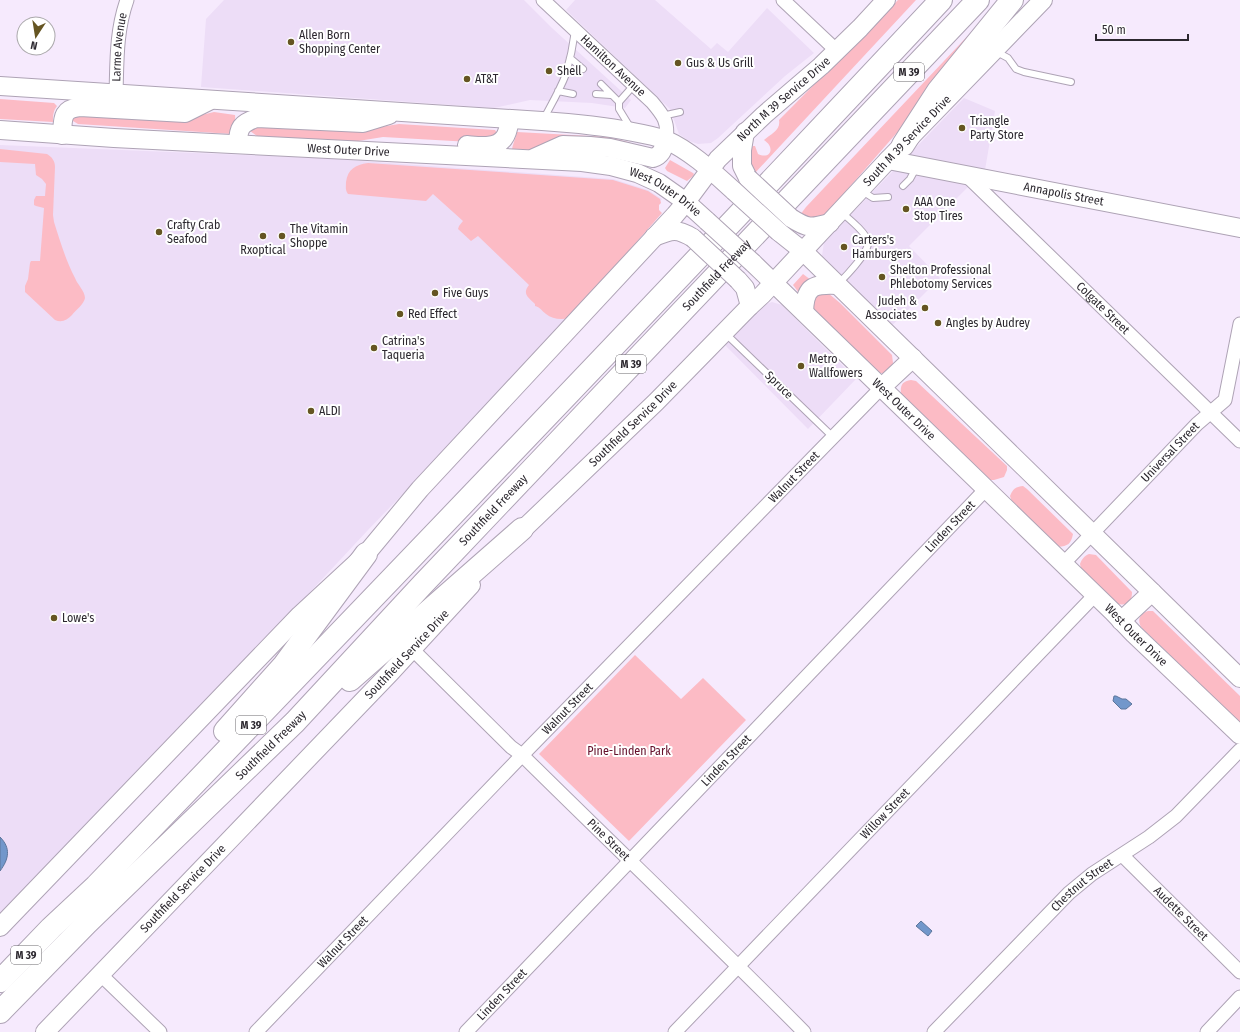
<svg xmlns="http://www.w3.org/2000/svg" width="1240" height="1032" viewBox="0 0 1240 1032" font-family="'Fira Sans Condensed',sans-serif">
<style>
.built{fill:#edddf7}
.green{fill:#fcbbc5}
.water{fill:#7297cb;stroke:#5d769c}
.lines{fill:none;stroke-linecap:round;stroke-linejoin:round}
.lane-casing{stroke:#aea3b5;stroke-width:8}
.street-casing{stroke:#aea3b5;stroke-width:15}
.secondary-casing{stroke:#aea3b5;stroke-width:20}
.highway-casing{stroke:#aea3b5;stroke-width:24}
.lane{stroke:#fff;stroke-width:6}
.street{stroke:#fff;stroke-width:13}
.secondary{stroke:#fff;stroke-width:18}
.highway{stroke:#fff;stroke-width:22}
.secondary-bridge-casing{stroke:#aea3b5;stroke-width:20;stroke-linecap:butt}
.secondary-bridge{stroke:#fff;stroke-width:18}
.poi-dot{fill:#655522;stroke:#fff;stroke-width:1.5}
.labels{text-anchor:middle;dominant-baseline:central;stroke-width:4;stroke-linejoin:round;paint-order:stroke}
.shield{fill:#fff;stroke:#6b686d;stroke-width:1}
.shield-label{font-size:11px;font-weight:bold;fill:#2c282f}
.poi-label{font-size:12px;fill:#2c282f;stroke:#fff;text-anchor:start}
.street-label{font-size:12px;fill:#2c282f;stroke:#fff}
.park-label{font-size:12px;fill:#640f2a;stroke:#fff}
</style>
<rect width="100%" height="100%" fill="#f6eafd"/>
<path class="built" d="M224 0H524L552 28 631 100 625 108 592 103 530 100 494 108 201 87 206 19Z
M575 0H655L711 49 717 43 728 52 767 8 814 53 785 76 718 138 711 143 698 144 689 141 679 134 670 109 566 10Z
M964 98 995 111 985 170 909 246 940 278 899 319 891 326 822 256 824 242Z
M0 145 319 158 613 179 648 190 662 199 639 227 543 349 368 530 229 679 0 917Z
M772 302 782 305 856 379 808 429 722 342 759 307Z"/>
<path class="green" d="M898 0H916L755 173 752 171 749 151 753 146H755L758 154C770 160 776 148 764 140 771 134 781 130 779 120Z
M995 7 928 97 826 214 817 221 800 215 806 207Z
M0 99 54 103 57 106C53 111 53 116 53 122L0 119Z
M214 112 235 115C236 121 233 128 232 134L78 124 73 121 72 115 189 118Z
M253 124 368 129 399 124 495 130 497 133 488 143 383 137 352 142 257 136 250 131V128Z
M517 132 608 137 628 142 645 148 528 152 512 151C512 145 516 138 517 132Z
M0 149 47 154C52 157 55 161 55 167L53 215 54 222C60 241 66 261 75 278 77 284 85 291 85 298 84 304 76 310 72 315 67 320 62 323 55 320L25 292V286L28 279 30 263 31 261H40L44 208 36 206 34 205V200L36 196H45L46 184 42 179 36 175 35 164 0 162Z
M670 160 693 173 694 174 693 176 687 181 667 171 665 168Z
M368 163 613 180 648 191 660 199 661 203 659 205V210L662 213 626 254 569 318C561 320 552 319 546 314 542 311 540 307 535 306V304C528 297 522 294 529 285L478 236 471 241 458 229 459 226 463 221 433 194 426 201 348 194C345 190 346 187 346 182 348 169 355 165 368 163Z
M803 274 811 280 799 293 793 285Z
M814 293H828L840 303 892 355 893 363 891 370 885 373H877L812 308Z
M911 380 916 381 1007 466V470L1004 477 994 480H989L901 394C900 386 902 381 911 380Z
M1023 486 1027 489 1073 534C1071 544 1068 546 1058 547L1012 502 1010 496C1013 489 1015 487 1023 486Z
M1089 554 1096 555 1132 592C1132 602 1128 606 1117 604L1081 568 1080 564C1082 559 1084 556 1089 554Z
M1148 611H1153L1155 613 1240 696V723L1141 627C1137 619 1140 614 1148 611Z
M635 655 681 699 703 678 746 720 629 841 539 754Z"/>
<path class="water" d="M1114 696H1116L1122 699H1126L1132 704 1126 709H1121L1113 701Z
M0 837C11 848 9 859 0 871Z
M921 921 932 931 928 936 916 926Z"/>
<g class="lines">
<g class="lane-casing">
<path id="lane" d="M995 51 1008 58 1016 69 1024 72 1071 82
M570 58 583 69
M601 84 619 102
M558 91 573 94
M596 94 611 95
M662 116 680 112
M543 120C551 105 560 90 566 74 570 60 573 46 575 31
M630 127 619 109V102L634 85
M903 186 910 179 916 168
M862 191 873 198 888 197
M839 283C846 276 869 252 868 242 867 233 848 218 841 212
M726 334 833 437"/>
</g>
<g class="street-casing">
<g id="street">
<path id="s1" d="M543 0 652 102C663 115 669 122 666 140"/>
<path d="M783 0 837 51"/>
<path id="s2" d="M116 94C117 62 116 31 127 0"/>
<path id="s3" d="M966 175 1240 441"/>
<path id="s4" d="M1063 564 1197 424 1225 400 1240 324"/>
<path id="s5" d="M412 649 511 747 522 755C616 848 711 938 804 1032"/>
<path id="s6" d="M1122 855 1240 972"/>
<path d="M100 974 160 1032"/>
<path id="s7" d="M256 1032 530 747 882 387"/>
<path id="s8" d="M466 1032 986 489"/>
<path id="s9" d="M675 1032 1095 595"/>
<path id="s10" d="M934 1032 1069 893 1092 874 1149 837 1176 816 1240 750"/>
<path d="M1207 1032 1240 997"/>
</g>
</g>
<g class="secondary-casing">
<g id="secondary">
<path d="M0 86 542 121C573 123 603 126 633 132 644 134 655 136 666 140 691 151 714 173 734 191"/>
<path id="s11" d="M0 130 114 138 582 162 611 166 637 173 659 183 686 202 707 221"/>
<path d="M745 132 742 150V166L748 178"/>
<path d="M62 135C63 119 61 109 80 107L185 113 209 101"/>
<path d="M238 144C238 128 241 123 257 118L363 123 389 115"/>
<path d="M467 145C479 146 496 149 504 138 508 133 509 125 510 119"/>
<path d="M534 158 563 145 590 146 610 148 653 158C662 155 663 149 666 140"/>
<path id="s12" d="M888 160 1240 228"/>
<path d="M791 218C808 229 811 228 830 223"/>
<path d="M779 232 803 251 1240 678"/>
<path d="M654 237C672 230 676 228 693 238"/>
<path id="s13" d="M753 263 1113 612 1134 634 1240 735"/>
<path d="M738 280 745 288 750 306"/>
<path d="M804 312C805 285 814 284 838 285"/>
<path d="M882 387 913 358"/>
<path id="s14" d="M514 538 656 402 750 306 762 295 888 160 1043 0"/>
<path d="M1121 621 1152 592"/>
<path id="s15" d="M0 927 300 615 366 554 420 489 675 215 686 202 718 159 764 115 821 66 860 28 886 0"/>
<path id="s16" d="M45 1032 390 673 471 585"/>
</g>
</g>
<g class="highway-casing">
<g id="highway">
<path d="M903 145 938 91 1012 0"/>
<path d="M350 680 522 529"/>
<path d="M225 731 284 665 366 554"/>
<path d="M0 981 51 928 96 886C379 592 662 298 941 0"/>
<path id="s17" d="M0 1012 87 923 295 722 423 584 978 0"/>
</g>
</g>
<use href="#lane" class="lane"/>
<use href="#street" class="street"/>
<use href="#secondary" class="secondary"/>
<use href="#highway" class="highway"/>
<g class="secondary-bridge-casing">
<path id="secondary-bridge" d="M748 178 791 218
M734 191 779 232
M707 221 753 263
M693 238 738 280"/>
</g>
<use href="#secondary-bridge" class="secondary-bridge"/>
</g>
<g class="poi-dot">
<circle cx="291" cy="42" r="4"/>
<circle cx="678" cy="63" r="4"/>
<circle cx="549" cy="71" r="4"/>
<circle cx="467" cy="79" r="4"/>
<circle cx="962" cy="128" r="4"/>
<circle cx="906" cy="209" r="4"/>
<circle cx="159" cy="232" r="4"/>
<circle cx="263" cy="236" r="4"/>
<circle cx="282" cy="236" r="4"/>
<circle cx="844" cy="247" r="4"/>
<circle cx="882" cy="277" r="4"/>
<circle cx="435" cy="293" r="4"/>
<circle cx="925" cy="308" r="4"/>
<circle cx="400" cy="314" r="4"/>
<circle cx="938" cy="323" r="4"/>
<circle cx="374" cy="348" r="4"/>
<circle cx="801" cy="366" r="4"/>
<circle cx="311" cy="411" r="4"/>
<circle cx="54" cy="618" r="4"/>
</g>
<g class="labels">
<g class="shield">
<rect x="894" y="63" width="30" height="18" rx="3"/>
<rect x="616" y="355" width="30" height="18" rx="3"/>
<rect x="236" y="716" width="30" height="18" rx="3"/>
<rect x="11" y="946" width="30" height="18" rx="3"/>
</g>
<g class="shield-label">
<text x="909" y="72">M 39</text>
<text x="631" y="364">M 39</text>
<text x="251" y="725">M 39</text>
<text x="26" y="955">M 39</text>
</g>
<g class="poi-label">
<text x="299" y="35">Allen Born<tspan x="299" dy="14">Shopping Center</tspan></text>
<text x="686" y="63">Gus &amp; Us Grill</text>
<text x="557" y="71">Shell</text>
<text x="475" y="79">AT&amp;T</text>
<text x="970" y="121">Triangle<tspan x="970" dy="14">Party Store</tspan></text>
<text x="914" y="202">AAA One<tspan x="914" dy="14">Stop Tires</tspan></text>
<text x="167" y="225">Crafty Crab<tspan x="167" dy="14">Seafood</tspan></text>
<text x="290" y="229">The Vitamin<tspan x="290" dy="14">Shoppe</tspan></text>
<text x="852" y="240">Carters's<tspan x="852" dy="14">Hamburgers</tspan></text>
<text x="263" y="250" text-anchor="middle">Rxoptical</text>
<text x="890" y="270">Shelton Professional<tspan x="890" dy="14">Phlebotomy Services</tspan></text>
<text x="443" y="293">Five Guys</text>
<text x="917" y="301" text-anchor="end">Judeh &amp;<tspan x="917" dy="14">Associates</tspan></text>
<text x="408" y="314">Red Effect</text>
<text x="946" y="323">Angles by Audrey</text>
<text x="382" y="341">Catrina's<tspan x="382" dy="14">Taqueria</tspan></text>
<text x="809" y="359">Metro<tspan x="809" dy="14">Wallfowers</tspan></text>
<text x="319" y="411">ALDI</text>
<text x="62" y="618">Lowe's</text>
</g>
<g class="street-label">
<text stroke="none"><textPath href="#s2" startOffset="47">Larme Avenue</textPath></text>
<text stroke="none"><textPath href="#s1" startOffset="96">Hamilton Avenue</textPath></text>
<text stroke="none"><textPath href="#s15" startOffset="1141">North M 39 Service Drive</textPath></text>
<text stroke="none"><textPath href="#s14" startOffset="559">South M 39 Service Drive</textPath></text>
<text stroke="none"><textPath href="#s11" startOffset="349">West Outer Drive</textPath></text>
<text stroke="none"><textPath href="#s11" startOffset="673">West Outer Drive</textPath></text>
<text stroke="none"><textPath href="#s12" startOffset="179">Annapolis Street</textPath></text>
<text stroke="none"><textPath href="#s17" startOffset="1028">Southfield Freeway</textPath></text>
<text stroke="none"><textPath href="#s3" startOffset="191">Colgate Street</textPath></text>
<text transform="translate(779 385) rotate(44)">Spruce</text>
<text stroke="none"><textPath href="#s13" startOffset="210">West Outer Drive</textPath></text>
<text stroke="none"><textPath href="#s14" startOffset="165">Southfield Service Drive</textPath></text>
<text stroke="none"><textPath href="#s4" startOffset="155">Universal Street</textPath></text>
<text stroke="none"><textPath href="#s7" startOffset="773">Walnut Street</textPath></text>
<text stroke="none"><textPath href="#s17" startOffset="704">Southfield Freeway</textPath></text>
<text stroke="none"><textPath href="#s8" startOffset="700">Linden Street</textPath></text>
<text stroke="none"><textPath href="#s13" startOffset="534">West Outer Drive</textPath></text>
<text stroke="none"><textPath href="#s16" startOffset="523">Southfield Service Drive</textPath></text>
<text stroke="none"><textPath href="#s7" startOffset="449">Walnut Street</textPath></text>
<text stroke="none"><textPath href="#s17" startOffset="380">Southfield Freeway</textPath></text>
<text stroke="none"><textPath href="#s8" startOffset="376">Linden Street</textPath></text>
<text stroke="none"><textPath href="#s9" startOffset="303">Willow Street</textPath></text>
<text stroke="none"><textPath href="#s5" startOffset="274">Pine Street</textPath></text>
<text stroke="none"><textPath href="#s10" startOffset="209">Chestnut Street</textPath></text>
<text stroke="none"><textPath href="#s16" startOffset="199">Southfield Service Drive</textPath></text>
<text stroke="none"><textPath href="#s6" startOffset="83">Audette Street</textPath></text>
<text stroke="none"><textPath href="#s7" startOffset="125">Walnut Street</textPath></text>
<text stroke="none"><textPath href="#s8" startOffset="52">Linden Street</textPath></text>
</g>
<g class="park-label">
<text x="629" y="751">Pine-Linden Park</text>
</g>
</g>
<g transform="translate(36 36) rotate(192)"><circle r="19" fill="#ffffff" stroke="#aba9ac"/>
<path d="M0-3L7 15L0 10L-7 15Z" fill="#655522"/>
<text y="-6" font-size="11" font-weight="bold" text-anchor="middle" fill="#2c282f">N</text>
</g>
<path d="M1096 34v6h92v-6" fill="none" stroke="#2c282f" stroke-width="2"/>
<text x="1102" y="34" font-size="12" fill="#2c282f" stroke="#ffffff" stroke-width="3" paint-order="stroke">50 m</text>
</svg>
